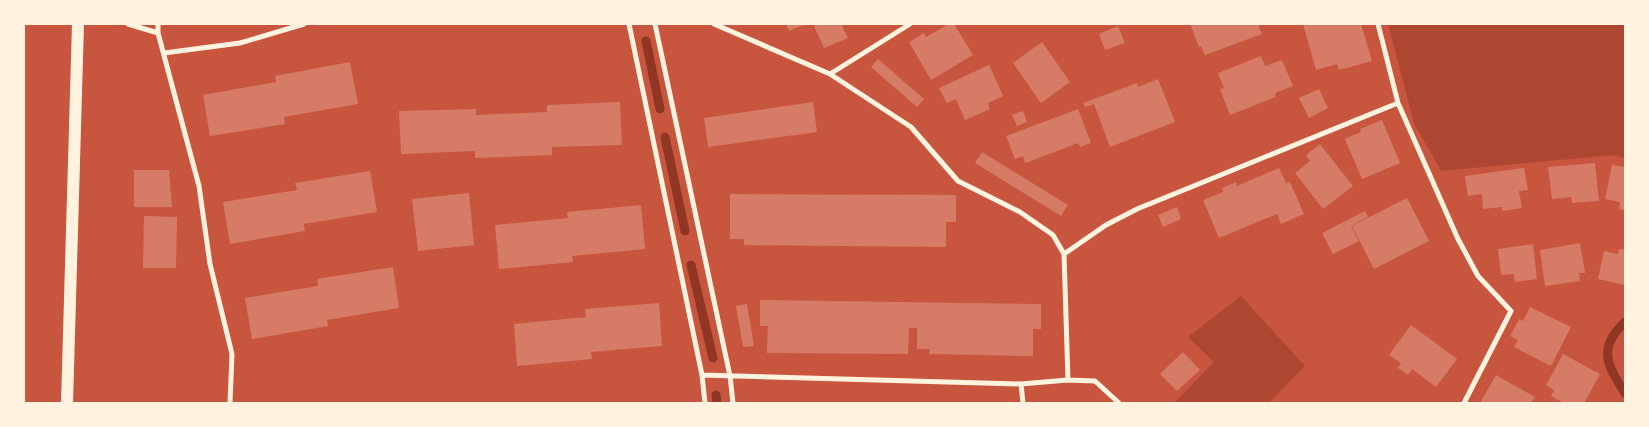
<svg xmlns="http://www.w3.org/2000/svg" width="1649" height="427" viewBox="0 0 1649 427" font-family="Rubik,sans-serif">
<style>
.green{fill:#ae4732}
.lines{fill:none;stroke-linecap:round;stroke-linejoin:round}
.stream{stroke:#8f3625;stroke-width:9}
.building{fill:#d67c66}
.minor{stroke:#fff3e0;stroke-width:5}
.primary{stroke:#fff3e0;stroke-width:12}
</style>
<rect width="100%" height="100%" fill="#c8553d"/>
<path class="green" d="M1388 24H1625V158L1612 155 1441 171 1414 123Z
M1241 296 1305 366 1269 403H1174L1214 362 1188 337Z"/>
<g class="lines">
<path class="stream" d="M646 41 660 109
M665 137 685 231
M691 265 713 358
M1625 322C1597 348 1607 365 1625 393
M716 395 717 403"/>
</g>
<path class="building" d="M786 24H806L789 31Z
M817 24H841L848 38 824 48 814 26Z
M949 24H954L973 55 931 80 909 42 924 33 926 37Z
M1190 24H1258L1262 34 1205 55 1201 46 1199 47Z
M1303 24H1361L1372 61 1339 70 1337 64 1316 70Z
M1118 26 1125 43 1105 50 1099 34Z
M1042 42 1070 82 1041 103 1013 63Z
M1261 56 1265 66 1282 60 1293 86 1275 93 1276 97 1230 115 1220 89 1224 88 1218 73Z
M878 59 924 99 917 107 871 67Z
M350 62 358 104 284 117 285 124 210 136 203 95 276 82 275 76Z
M989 65 1003 96 988 103 990 109 965 120 956 99 947 103 939 88Z
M1158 79 1175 122 1110 147 1094 104 1085 107 1083 103 1137 83 1138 87Z
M1319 89 1328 108 1309 118 1299 98Z
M620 102 622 145 552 147V155L475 158V151L401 154 399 111 476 109V115L547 112V105Z
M813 102 817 132 708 147 704 118Z
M1078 109 1091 143 1080 147 1078 143 1025 163 1023 156 1015 159 1006 136Z
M1023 111 1027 122 1017 126 1012 115Z
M1382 120 1400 163 1362 179 1345 139 1361 132 1360 129Z
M1320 144 1353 186 1323 209 1295 173 1310 161 1306 155Z
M982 152 1068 205 1061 216 975 163Z
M1595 163 1599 201 1572 203 1571 197 1552 199 1548 167Z
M1612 165 1625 167V210L1619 209 1620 202 1605 199Z
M1279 168 1286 183 1290 182 1304 214 1281 224 1277 214 1219 238 1203 200 1223 192 1222 188 1236 182 1237 186Z
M1524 168 1528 190 1519 191 1522 208 1502 211V207L1483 209 1482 194 1468 196 1465 176Z
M134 170H169L172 207H134Z
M370 171 377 212 304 224 305 231 230 244 223 202 297 190 295 183Z
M469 193 474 245 418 251 412 199Z
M730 194 956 195V222H946V247L744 245V239H730Z
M1407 198 1429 241 1374 269 1352 226Z
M641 205 645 249 572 256 573 262 499 269 495 225 568 218 567 212Z
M1177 207 1181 219 1163 227 1158 215Z
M1365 211 1368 217 1351 226 1359 241 1333 254 1322 233Z
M144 216 177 217 176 268H143Z
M1580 243 1585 273H1579L1580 281 1545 286 1540 250Z
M1533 244 1537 279 1515 282 1514 274 1501 275 1498 249Z
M1619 249 1625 250V285L1598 279 1604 251 1618 254Z
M393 267 399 308 327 320 328 326 252 339 245 298 318 286 317 279Z
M760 300 1041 304V329H1033V356L929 354 930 349H917V328H909L908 354 767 353 768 326H760Z
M659 303 662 346 591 352 592 359 517 366 514 324 586 317 585 309Z
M747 304 754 346 743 347 736 306Z
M1530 307 1571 327 1551 366 1514 347 1518 340 1510 336 1519 319 1523 321Z
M1411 325 1457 359 1436 387 1412 369 1408 375 1398 368 1401 363 1389 355Z
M1183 352 1200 370 1177 391 1160 374Z
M1563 354 1600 374 1584 403H1564L1551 396 1554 390 1546 385Z
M1496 375 1535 397 1531 403H1480Z"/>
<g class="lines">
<path class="minor" d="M128 24 158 33
M158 24V33L199 186 210 264 232 354 230 403
M629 24 702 375 705 403
M655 24 730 376 733 403
M714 24 830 74 911 127 958 181 1020 212 1053 235 1064 254 1068 380 1095 381 1119 403
M1378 24 1398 103 1458 239 1478 276 1511 311 1464 403
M164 53 240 43 304 24
M830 74 910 24
M1064 254 1106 225 1137 209 1398 103
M702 375 1021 384 1023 403
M1021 384 1068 380"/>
<path class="primary" d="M67 403 78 24"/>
</g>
<rect width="1649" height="427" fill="none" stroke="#fff3e0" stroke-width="50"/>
</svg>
